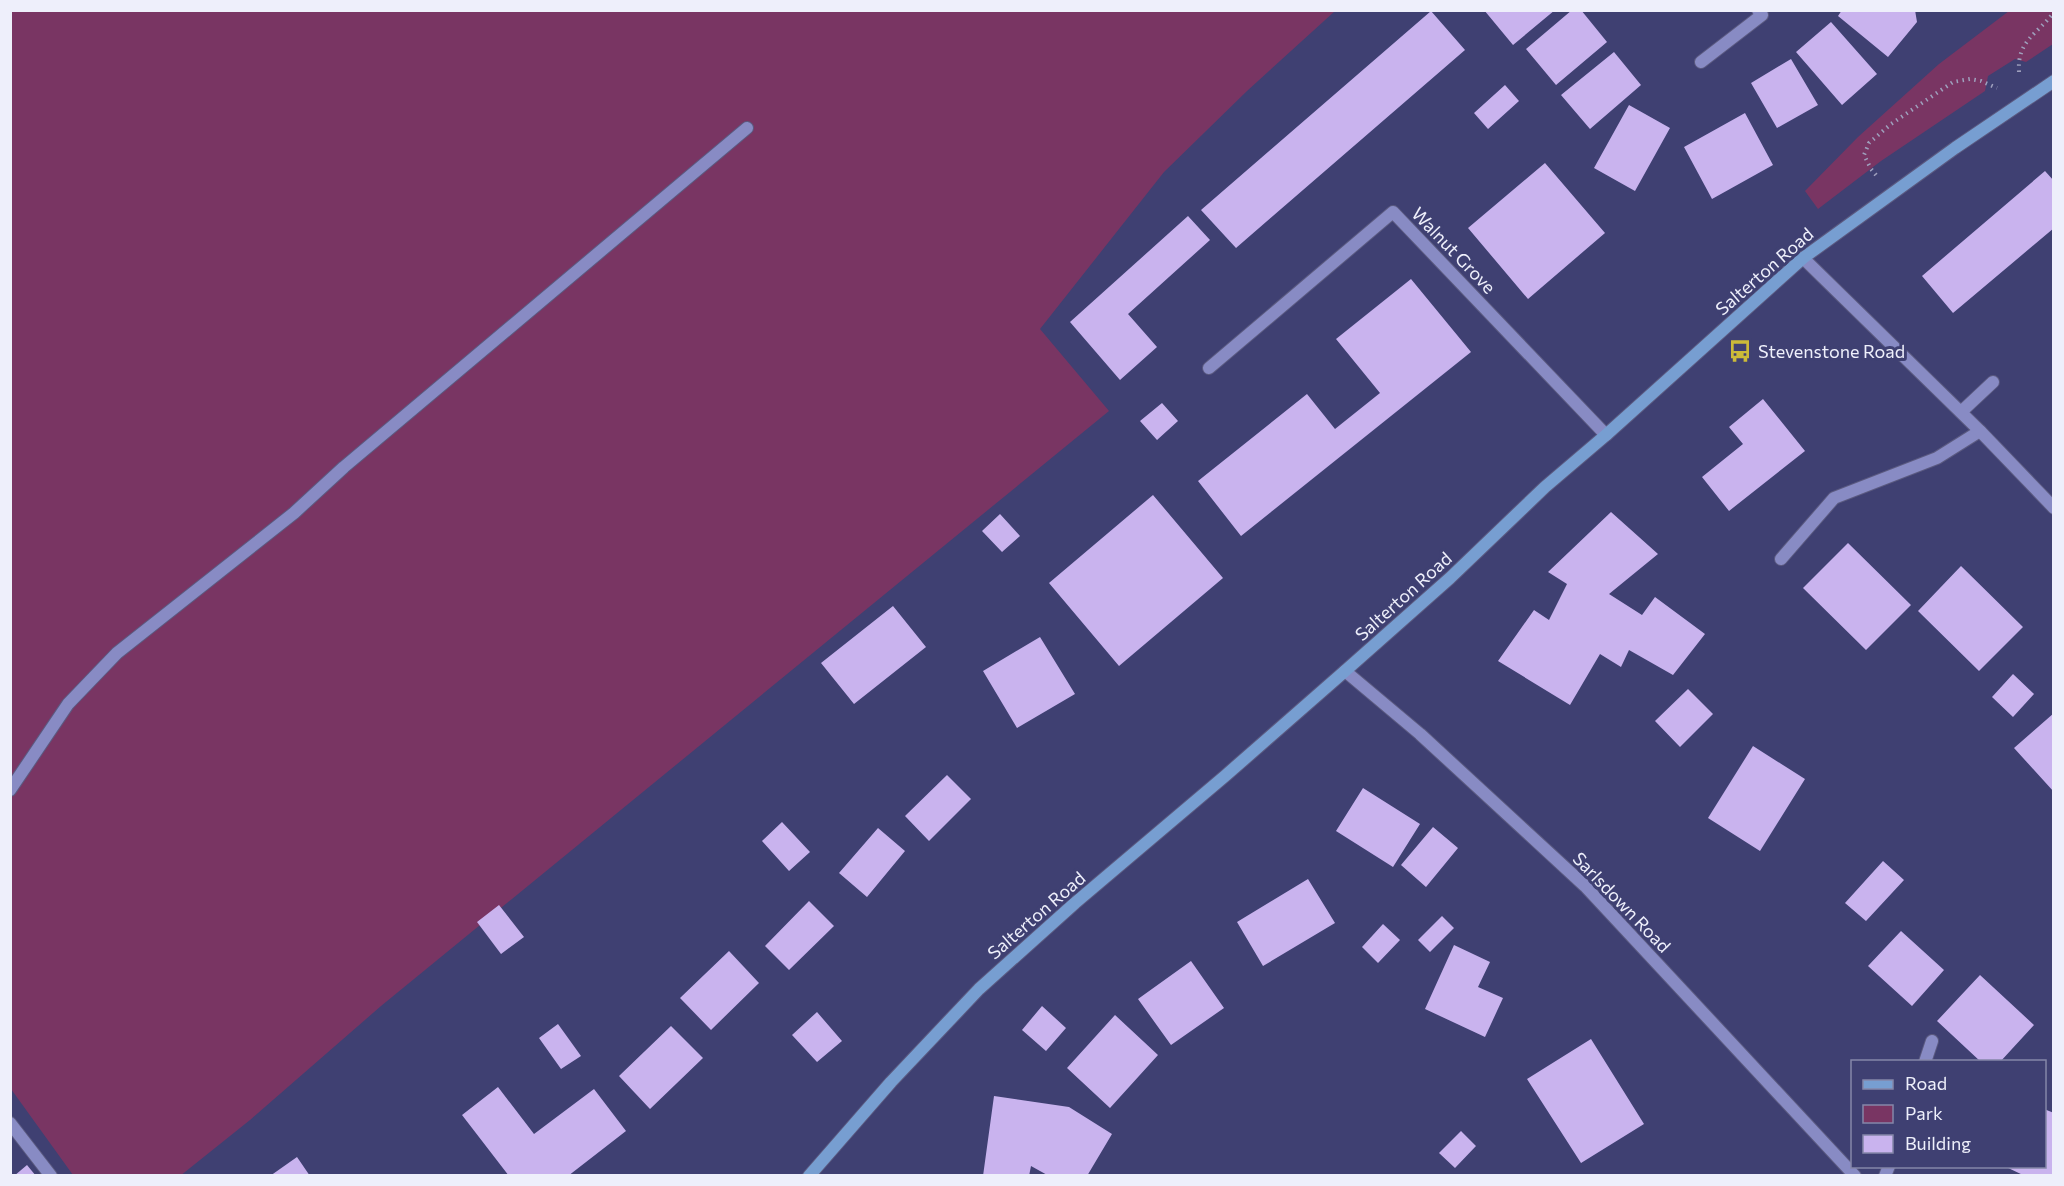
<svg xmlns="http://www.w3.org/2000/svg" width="2064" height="1186" viewBox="0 0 2064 1186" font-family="Commissioner,sans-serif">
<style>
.green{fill:#793563}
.building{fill:#c9b3ee}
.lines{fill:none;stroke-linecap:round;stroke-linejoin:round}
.lane-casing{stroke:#5b5a80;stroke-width:14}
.street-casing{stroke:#5b5a80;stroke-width:14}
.secondary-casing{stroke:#5b5a80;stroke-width:14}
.path{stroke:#9fa0bd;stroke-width:4;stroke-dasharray:1.5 4.5;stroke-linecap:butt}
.lane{stroke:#888bc4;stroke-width:12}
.street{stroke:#888bc4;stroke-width:12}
.secondary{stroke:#779ed1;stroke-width:12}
.labels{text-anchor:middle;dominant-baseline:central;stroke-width:6;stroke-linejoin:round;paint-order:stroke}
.street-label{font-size:18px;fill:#eeeffb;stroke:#3f4072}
.poi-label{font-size:18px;fill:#eeeffb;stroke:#3f4072;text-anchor:start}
</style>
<rect width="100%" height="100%" fill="#3f4072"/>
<path class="green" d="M10 11H1335L1247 91 1164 172 1040 329 1109 411 381 1006 250 1120 180 1176 73 1175 11 1089Z
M2009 11H2053V44L2026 62 2015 59 1988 76 1985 91 1881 161 1818 209 1805 191 1858 137 1939 64Z"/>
<path class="building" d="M1484 10H1555L1513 45Z
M1572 10H1581L1607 42 1556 85 1526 49Z
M1842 10H1915L1917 22 1888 57 1838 16Z
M1431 11 1465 50 1236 248 1201 210Z
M1831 22 1877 74 1842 105 1796 52Z
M1614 52 1641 85 1590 129 1561 95Z
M1791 59 1818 105 1777 128 1751 83Z
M1505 85 1519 101 1488 129 1474 113Z
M1629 105 1670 128 1635 191 1594 168Z
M1745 113 1773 165 1712 199 1684 147Z
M1545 163 1605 233 1528 299 1468 228Z
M2045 171 2054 181V228L1953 313 1922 276Z
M1188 216 1210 240 1128 314 1157 347 1120 380 1070 322Z
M1411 279 1471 352 1241 536 1198 481 1307 394 1335 429 1380 393 1336 339Z
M1763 399 1805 451 1729 511 1702 477 1743 444 1729 427Z
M1162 403 1178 421 1157 440 1140 421Z
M1153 495 1223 578 1119 666 1049 583Z
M1611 512 1658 554 1609 594 1642 615 1655 597 1705 634 1673 675 1629 650 1621 667 1600 654 1570 705 1498 661 1534 610 1549 620 1567 584 1548 572Z
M1000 514 1020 536 1002 552 982 531Z
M1848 543 1911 605 1866 650 1803 588Z
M1961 566 2023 627 1979 671 1918 611Z
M893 606 926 647 854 704 821 663Z
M1040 637 1075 694 1017 728 983 671Z
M2013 674 2034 694 2013 717 1992 697Z
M1688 689 1713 714 1680 747 1655 721Z
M2054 713V792L2014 748Z
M1753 746 1805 779 1760 851 1708 818Z
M947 775 971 799 929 841 905 816Z
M1363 788 1420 824 1393 867 1336 831Z
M782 822 810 852 789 871 762 841Z
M1433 827 1458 848 1426 887 1401 865Z
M878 828 905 851 867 897 839 873Z
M1883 861 1904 880 1866 921 1845 903Z
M1308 879 1335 923 1263 966 1237 922Z
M809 901 834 926 789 970 765 946Z
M499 905 524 937 501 954 477 922Z
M1442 916 1454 928 1430 952 1418 940Z
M1383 924 1400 940 1378 963 1362 947Z
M1901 931 1944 970 1912 1006 1868 966Z
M1454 945 1490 962 1478 987 1503 998 1485 1037 1425 1009Z
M729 951 759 983 711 1030 680 998Z
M1191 961 1224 1008 1171 1045 1138 999Z
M1980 975 2034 1025 2000 1062H1981L1937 1021Z
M1042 1006 1066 1028 1046 1051 1022 1030Z
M817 1012 842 1041 817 1062 792 1035Z
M1115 1015 1158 1055 1110 1108 1067 1068Z
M558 1024 581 1056 561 1069 539 1038Z
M671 1026 703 1058 650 1109 619 1076Z
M1591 1039 1644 1124 1581 1163 1527 1079Z
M498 1087 534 1134 594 1089 626 1131 568 1176H509L462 1115Z
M994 1096 1069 1107 1112 1134 1087 1176H1049L1031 1166 1029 1176H983Z
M2044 1109 2054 1113V1176H2025L2004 1166H2044Z
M1461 1131 1476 1146 1455 1168 1439 1153Z
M297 1157 310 1176H270Z
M27 1165 36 1176H14Z"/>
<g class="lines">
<g class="lane-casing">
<path id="lane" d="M1961 412 1993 382
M1781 559 1834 498 1937 458 1980 431
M10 790 68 704 117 653 294 513 344 467 747 128
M1925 1062 1932 1041
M10 1123 51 1176
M1885 1176 1889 1166"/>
</g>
<g class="street-casing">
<path id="street" d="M1701 62 1762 15 1758 10
M1803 258 1980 431 2054 508
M1209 368 1393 212 1606 435
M1345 671 1420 734 1585 886 1855 1176"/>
</g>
<g class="secondary-casing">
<path id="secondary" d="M809 1176 891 1082 979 989 1075 903 1225 776 1345 671 1450 578 1545 487 1606 435 1803 258 1955 148 2054 81"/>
</g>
<path class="path" d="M2019 72C2017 40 2037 35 2054 12
M1876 175 1871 169 1864 155 1869 143 1891 124 1953 82 1970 79 1981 81 1997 88"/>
<use href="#lane" class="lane"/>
<use href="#street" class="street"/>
<use href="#secondary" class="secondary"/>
</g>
<defs>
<g id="bus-bare" transform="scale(1.8)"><path d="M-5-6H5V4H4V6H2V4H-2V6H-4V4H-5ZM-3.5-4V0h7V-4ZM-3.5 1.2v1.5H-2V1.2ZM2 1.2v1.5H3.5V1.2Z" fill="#cbba39" stroke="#3f4072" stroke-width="2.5" paint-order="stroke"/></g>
</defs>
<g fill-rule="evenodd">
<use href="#bus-bare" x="1740" y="351"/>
</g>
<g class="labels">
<g class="street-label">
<text transform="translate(1454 250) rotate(46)">Walnut Grove</text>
<text transform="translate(1764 271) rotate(-41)">Salterton Road</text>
<text transform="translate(1403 596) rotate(-42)">Salterton Road</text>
<text transform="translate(1622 902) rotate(46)">Sarlsdown Road</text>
<text transform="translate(1036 915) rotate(-41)">Salterton Road</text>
</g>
<g class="poi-label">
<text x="1758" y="351">Stevenstone Road</text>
</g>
</g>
<rect width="2064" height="1186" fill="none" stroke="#eeeffb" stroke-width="24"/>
<rect x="1851" y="1060" width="195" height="108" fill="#3f4072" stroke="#8586a9" stroke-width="1.5"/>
<rect x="1863" y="1080" width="30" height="9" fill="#779ed1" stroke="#8586a9" stroke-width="1.5"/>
<text x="1905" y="1090" font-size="18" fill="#eeeffb">Road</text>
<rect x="1863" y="1105" width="30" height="18" fill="#793563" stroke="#8586a9" stroke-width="1.5"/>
<text x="1905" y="1120" font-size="18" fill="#eeeffb">Park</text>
<rect x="1863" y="1135" width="30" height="18" fill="#c9b3ee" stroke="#8586a9" stroke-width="1.5"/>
<text x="1905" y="1150" font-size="18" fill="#eeeffb">Building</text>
</svg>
